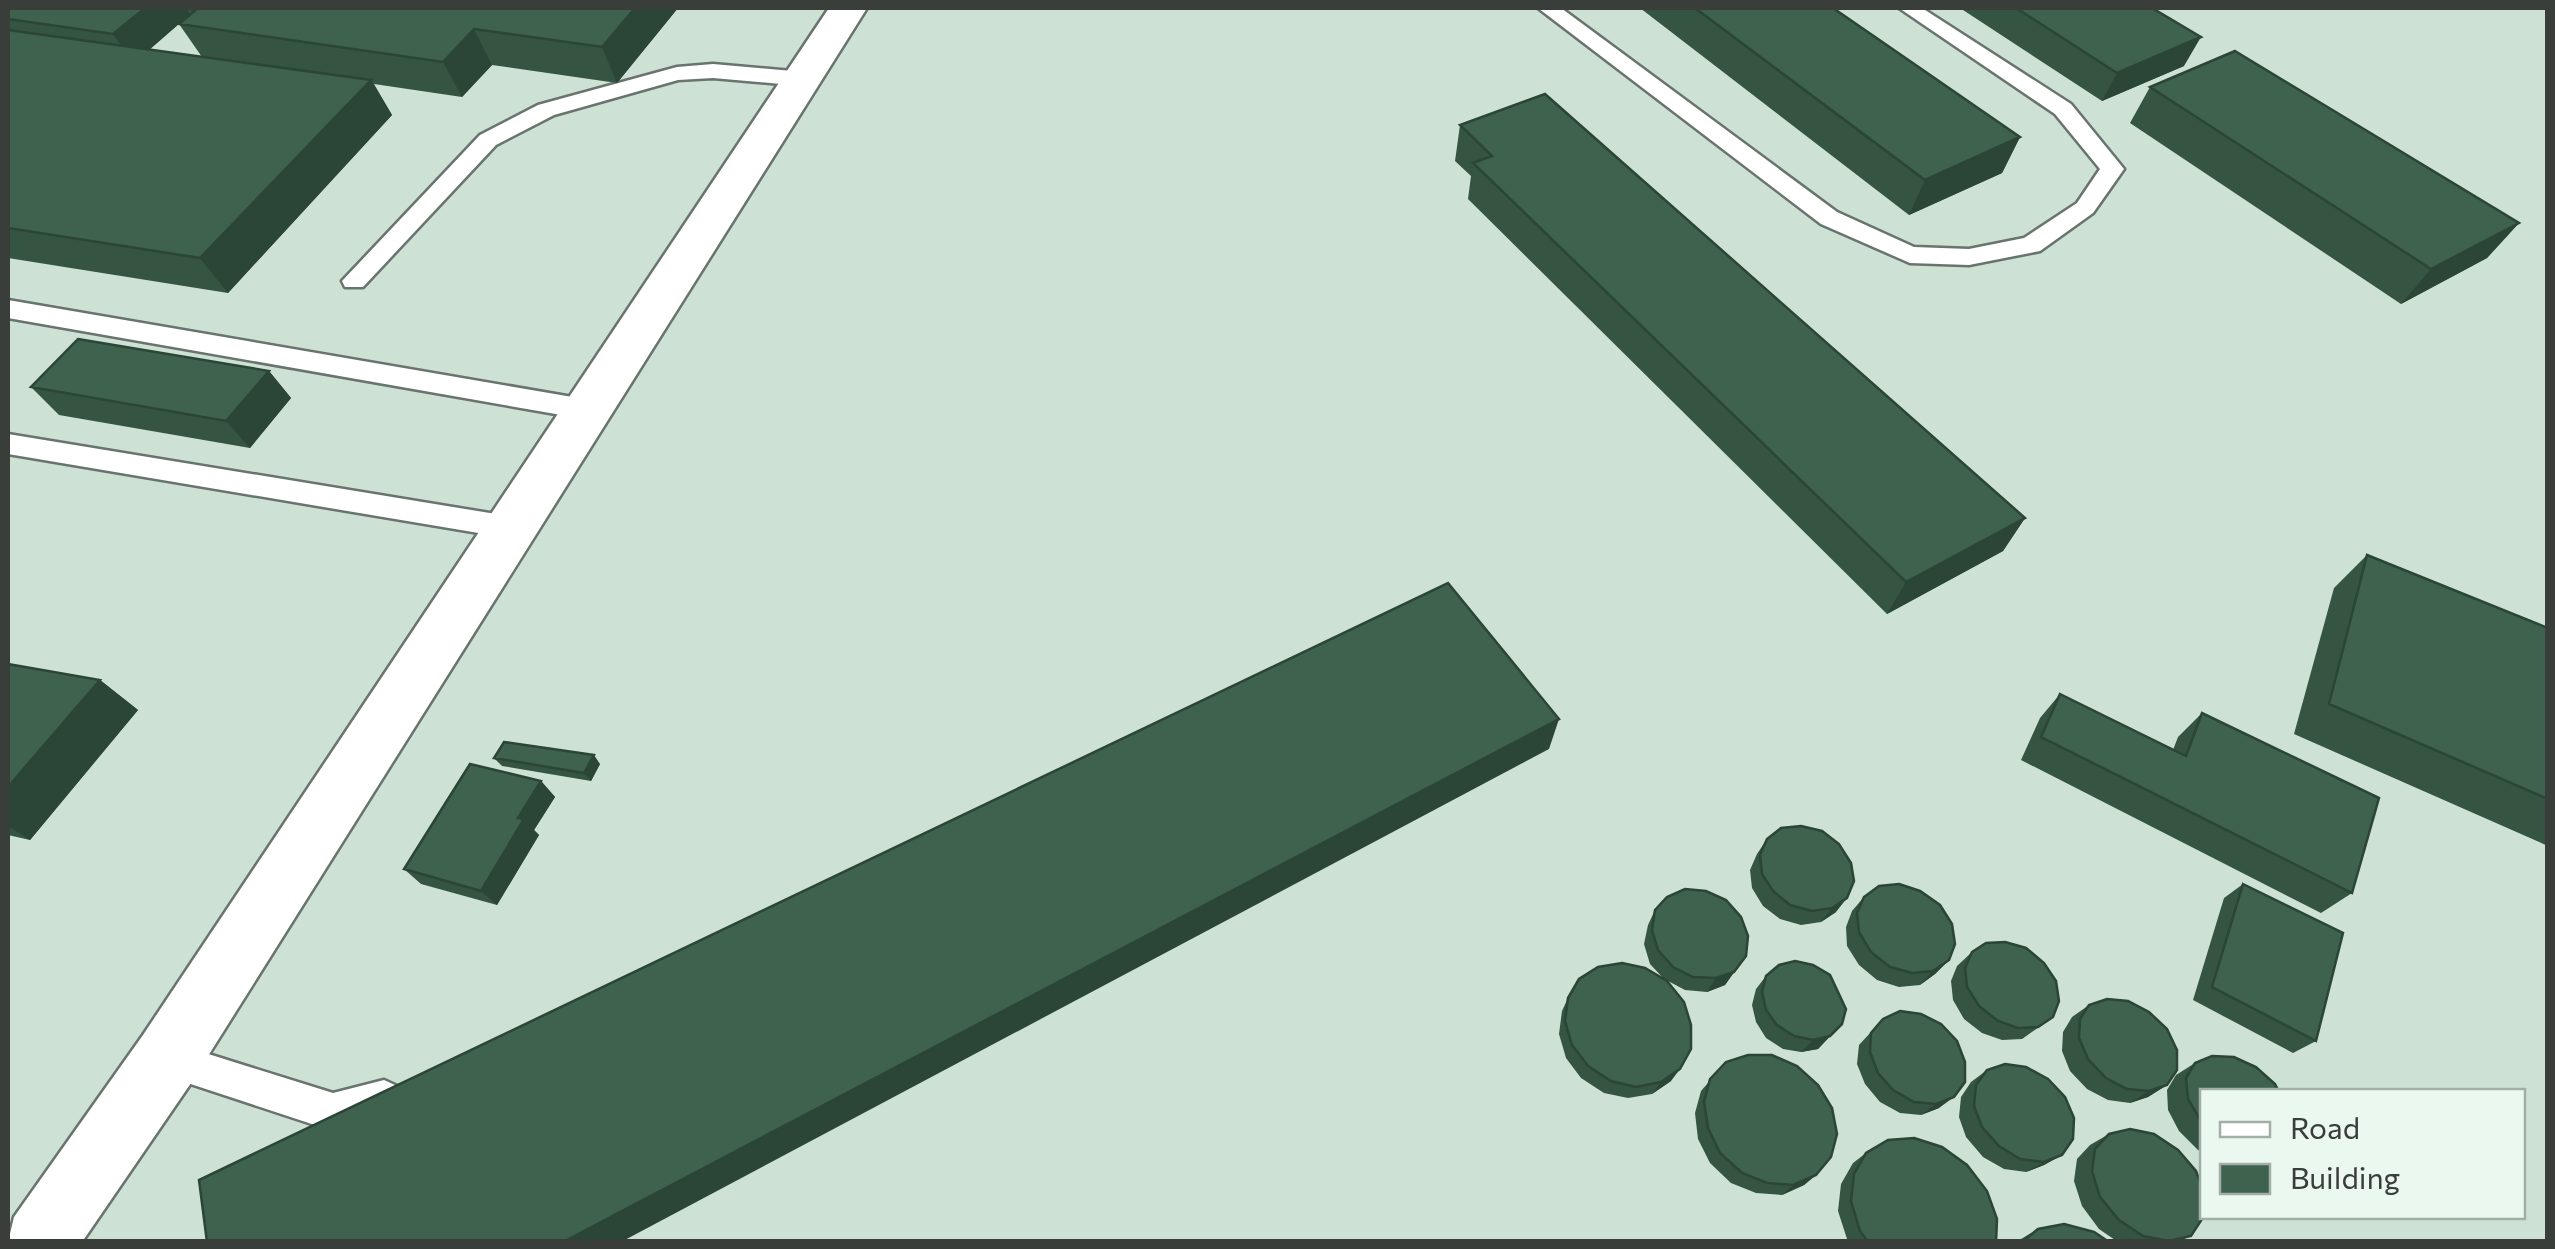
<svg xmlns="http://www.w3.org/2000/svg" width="2555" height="1249" viewBox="0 0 2555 1249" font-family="Commissioner,sans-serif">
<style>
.built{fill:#cde2d5;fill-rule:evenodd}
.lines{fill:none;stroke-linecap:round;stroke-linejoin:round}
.lane-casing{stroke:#68746d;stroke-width:5}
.street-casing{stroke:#68746d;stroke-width:5}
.lane{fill:#fff;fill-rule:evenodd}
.street{fill:#fff;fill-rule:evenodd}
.wall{fill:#355442;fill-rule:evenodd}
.shaded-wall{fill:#2b4536}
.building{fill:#3e624d;stroke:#2b4536;stroke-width:2.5}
</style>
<rect width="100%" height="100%" fill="#ddebe2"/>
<path class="built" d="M8 8H2547V1241H8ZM2202 1092H2522V1216H2202Z"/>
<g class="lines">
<g class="lane-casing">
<path id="lane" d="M1538 8H1561L1837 212 1914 247 1969 249 2024 238 2077 203 2100 169 2055 114 1899 8H1922L2071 104 2124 169 2093 213 2040 251 1969 265 1910 263 1821 224Z
M713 64 803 72 814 79 803 86 713 78 678 80 554 115 496 145 363 287H345L342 281 480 135 538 105 677 67Z
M8 300 590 400 599 403 603 410 599 417 590 420 8 318Z
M8 434 514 517 524 520 528 528 524 536 514 539 8 454Z
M167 1041 333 1093 384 1080 397 1086 403 1099 397 1112 333 1131 154 1072 149 1059 154 1046Z"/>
</g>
<g class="street-casing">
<path id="street" d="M829 8H867L191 1083 82 1242H8L14 1217 143 1035Z"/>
</g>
<use href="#lane" class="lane"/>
<use href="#street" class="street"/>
</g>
<path class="wall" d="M8 8H678L617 83 492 65 462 97 374 84 392 115 228 293 8 258ZM179 24 202 57 149 50Z
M1640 8H1833L2020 137 2002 173 1909 215Z
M1960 8H2152L2184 66 2102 101Z
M2150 87 2519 223 2487 258 2401 304 2130 123Z
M1460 125 2025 518 2003 551 1887 614 1468 199 1471 176 1455 161Z
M269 371 291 398 250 448 59 415 31 387Z
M2367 555 2548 628V846L2294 734 2334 588Z
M8 664 100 680 138 710 30 840 8 835Z
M2060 694 2173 750 2178 737 2202 713 2352 893 2321 913 2021 760 2040 718Z
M494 758 600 764 591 781 502 766Z
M541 781 555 797 534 830 539 835 497 905 421 884 404 869Z
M1767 839 1836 912 1821 922 1801 925 1780 919 1763 906 1752 888 1750 870 1757 854Z
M2243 884 2316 1041 2293 1053 2193 1000 2224 898Z
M1864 897 1949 960 1935 974 1920 985 1899 987 1877 980 1859 965 1847 946 1846 927 1852 911Z
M1655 910 1746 956 1725 985 1707 992 1685 990 1668 981 1671 1081 1652 1094 1628 1098 1604 1093 1581 1078 1566 1058 1559 1034 1562 1011 1568 998 1664 979 1650 964 1644 944 1648 925Z
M1972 952 2053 1017 2022 1039 2002 1040 1982 1033 1964 1019 1953 1000 1951 981 1957 966Z
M1766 976 1842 1024 1818 1049 1801 1052 1783 1049 1766 1038 1756 1022 1752 1005 1756 989Z
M2089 1005 2167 1085 2148 1097 2130 1103 2108 1100 2087 1089 2070 1071 2062 1051 2063 1032 2072 1017Z
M1883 1019 1939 1108 1921 1115 1900 1113 1880 1102 1865 1084 1857 1064 1859 1045Z
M1726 1062 1816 1175 1804 1185 1782 1195 1756 1193 1731 1183 1710 1163 1698 1139 1695 1113 1701 1091Z
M2195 1063 2202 1092V1152L2198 1150 2179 1131 2168 1110 2167 1090 2176 1075Z
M1987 1070 2062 1155 2044 1165 2026 1172 2004 1169 1983 1157 1966 1137 1959 1117 1961 1097 1971 1082Z
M2109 1134 2191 1236 2177 1242H2118L2099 1229 2082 1206 2074 1181 2077 1159 2090 1145Z
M1866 1153 1996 1242H1848L1838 1211 1841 1184 1853 1163Z
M2038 1229 2109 1242H2016Z"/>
<path class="shaded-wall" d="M145 8H186L190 14 134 63 113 34Z
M635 8H678L617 83 602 47Z
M474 29 492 65 462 97 443 62Z
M2201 37 2184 66 2102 101 2117 73Z
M371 80 392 115 228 293 200 258Z
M2020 137 2002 173 1909 215 1925 180Z
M2519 223 2487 258 2401 304 2431 269Z
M269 371 291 398 250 448 226 421Z
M2025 518 2003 551 1887 614 1906 582Z
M100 680 138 710 30 840 8 826V787Z
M1559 719 1549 749 621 1242H563Z
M594 755 600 764 591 781 584 773Z
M541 781 555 797 534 830 539 835 497 905 481 891 518 818Z
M1847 898 1836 912 1821 922 1832 908Z
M1949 960 1935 974 1920 985 1933 971Z
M1734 972 1725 985 1707 992 1716 978Z
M1830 1036 1818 1049 1801 1052 1813 1040Z
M1680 1069 1671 1081 1652 1094 1661 1082Z
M2167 1085 2148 1097 2130 1103 2149 1091Z
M1954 1097 1939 1108 1921 1115 1936 1104Z
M2062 1155 2044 1165 2026 1172 2044 1162Z
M1816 1175 1804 1185 1782 1195 1793 1185Z"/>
<path class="building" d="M8 8H145L113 34 8 19Z
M198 8H635L602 47 474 29 443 62 179 24Z
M1695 8H1833L2020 137 1925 180Z
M2016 8H2152L2201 37 2117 73Z
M8 30 371 80 200 258 8 228Z
M2235 51 2519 223 2431 269 2150 87Z
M1545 94 2025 518 1906 582 1473 163 1492 156 1460 125Z
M78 339 269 371 226 421 31 387Z
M2367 555 2548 628V799L2329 704Z
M1448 583 1559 719 563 1242H207L199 1180Z
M8 664 100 680 8 787Z
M2060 694 2186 756 2202 713 2379 798 2352 893 2041 737Z
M504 742 594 755 584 773 494 758Z
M470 764 541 781 518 818 524 819 481 891 404 869Z
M1801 826 1822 831 1839 844 1851 863 1854 881 1847 898 1832 908 1812 911 1790 905 1773 891 1762 874 1760 855 1767 839 1781 828Z
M1899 884 1920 891 1940 905 1952 924 1955 944 1949 960 1933 971 1912 973 1890 967 1871 952 1859 932 1857 913 1864 897 1879 886Z
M2243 884 2343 933 2316 1041 2212 987Z
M1685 889 1706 891 1726 900 1741 917 1748 936 1746 956 1734 972 1716 978 1693 977 1673 967 1658 950 1652 930 1655 910 1667 897Z
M2005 942 2026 948 2044 963 2056 981 2059 1001 2053 1017 2038 1027 2018 1028 1998 1021 1979 1006 1967 987 1965 968 1972 952 1986 943Z
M1795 961 1813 965 1830 975 1846 1009 1842 1024 1830 1036 1813 1040 1794 1036 1777 1025 1766 1010 1762 992 1766 976 1779 965Z
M1622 963 1645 968 1667 981 1684 1002 1691 1025V1049L1680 1069 1661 1082 1636 1087 1611 1081 1588 1066 1572 1045 1565 1021 1568 998 1579 979 1598 967Z
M2107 999 2128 1001 2149 1012 2167 1029 2177 1050V1070L2167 1085 2149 1091 2127 1089 2106 1078 2088 1059 2079 1038 2080 1019 2089 1005Z
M1900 1011 1921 1014 1941 1024 1957 1041 1965 1062V1082L1954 1097 1936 1104 1914 1102 1893 1090 1878 1073 1870 1052 1871 1033 1883 1019Z
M1748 1055H1772L1797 1066 1818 1085 1832 1108 1837 1134 1831 1157 1816 1175 1793 1185 1767 1183 1742 1173 1720 1153 1708 1128 1704 1102 1710 1079 1726 1062Z
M2212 1056 2234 1057 2256 1067 2275 1084 2279 1092H2202V1123L2188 1099 2186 1078 2195 1063Z
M2005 1064 2026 1067 2048 1079 2065 1097 2074 1118 2073 1139 2062 1155 2044 1162 2020 1159 1999 1146 1982 1127 1974 1106 1976 1085 1987 1070Z
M2130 1129 2154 1134 2178 1150 2196 1171 2202 1187V1216H2204L2191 1236 2169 1241 2143 1236 2119 1220 2100 1197 2092 1171 2095 1149 2109 1134Z
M1914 1138 1942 1147 1967 1165 1987 1191 1997 1219 1996 1242H1868L1860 1231 1851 1201 1854 1174 1866 1153 1888 1140Z
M2064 1224 2094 1232 2109 1242H2022L2038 1229Z"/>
<rect width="2555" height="1249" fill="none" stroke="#393e3b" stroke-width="20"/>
<rect x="2200" y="1089" width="325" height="130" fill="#eaf8ef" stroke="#a3aea7" stroke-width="2.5"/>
<rect x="2220" y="1122" width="50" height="15" fill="#ffffff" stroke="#a3aea7" stroke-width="2.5"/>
<text x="2290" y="1139" font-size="30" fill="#393e3b">Road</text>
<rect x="2220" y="1164" width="50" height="30" fill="#3e624d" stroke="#a3aea7" stroke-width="2.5"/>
<text x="2290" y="1189" font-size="30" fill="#393e3b">Building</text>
</svg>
